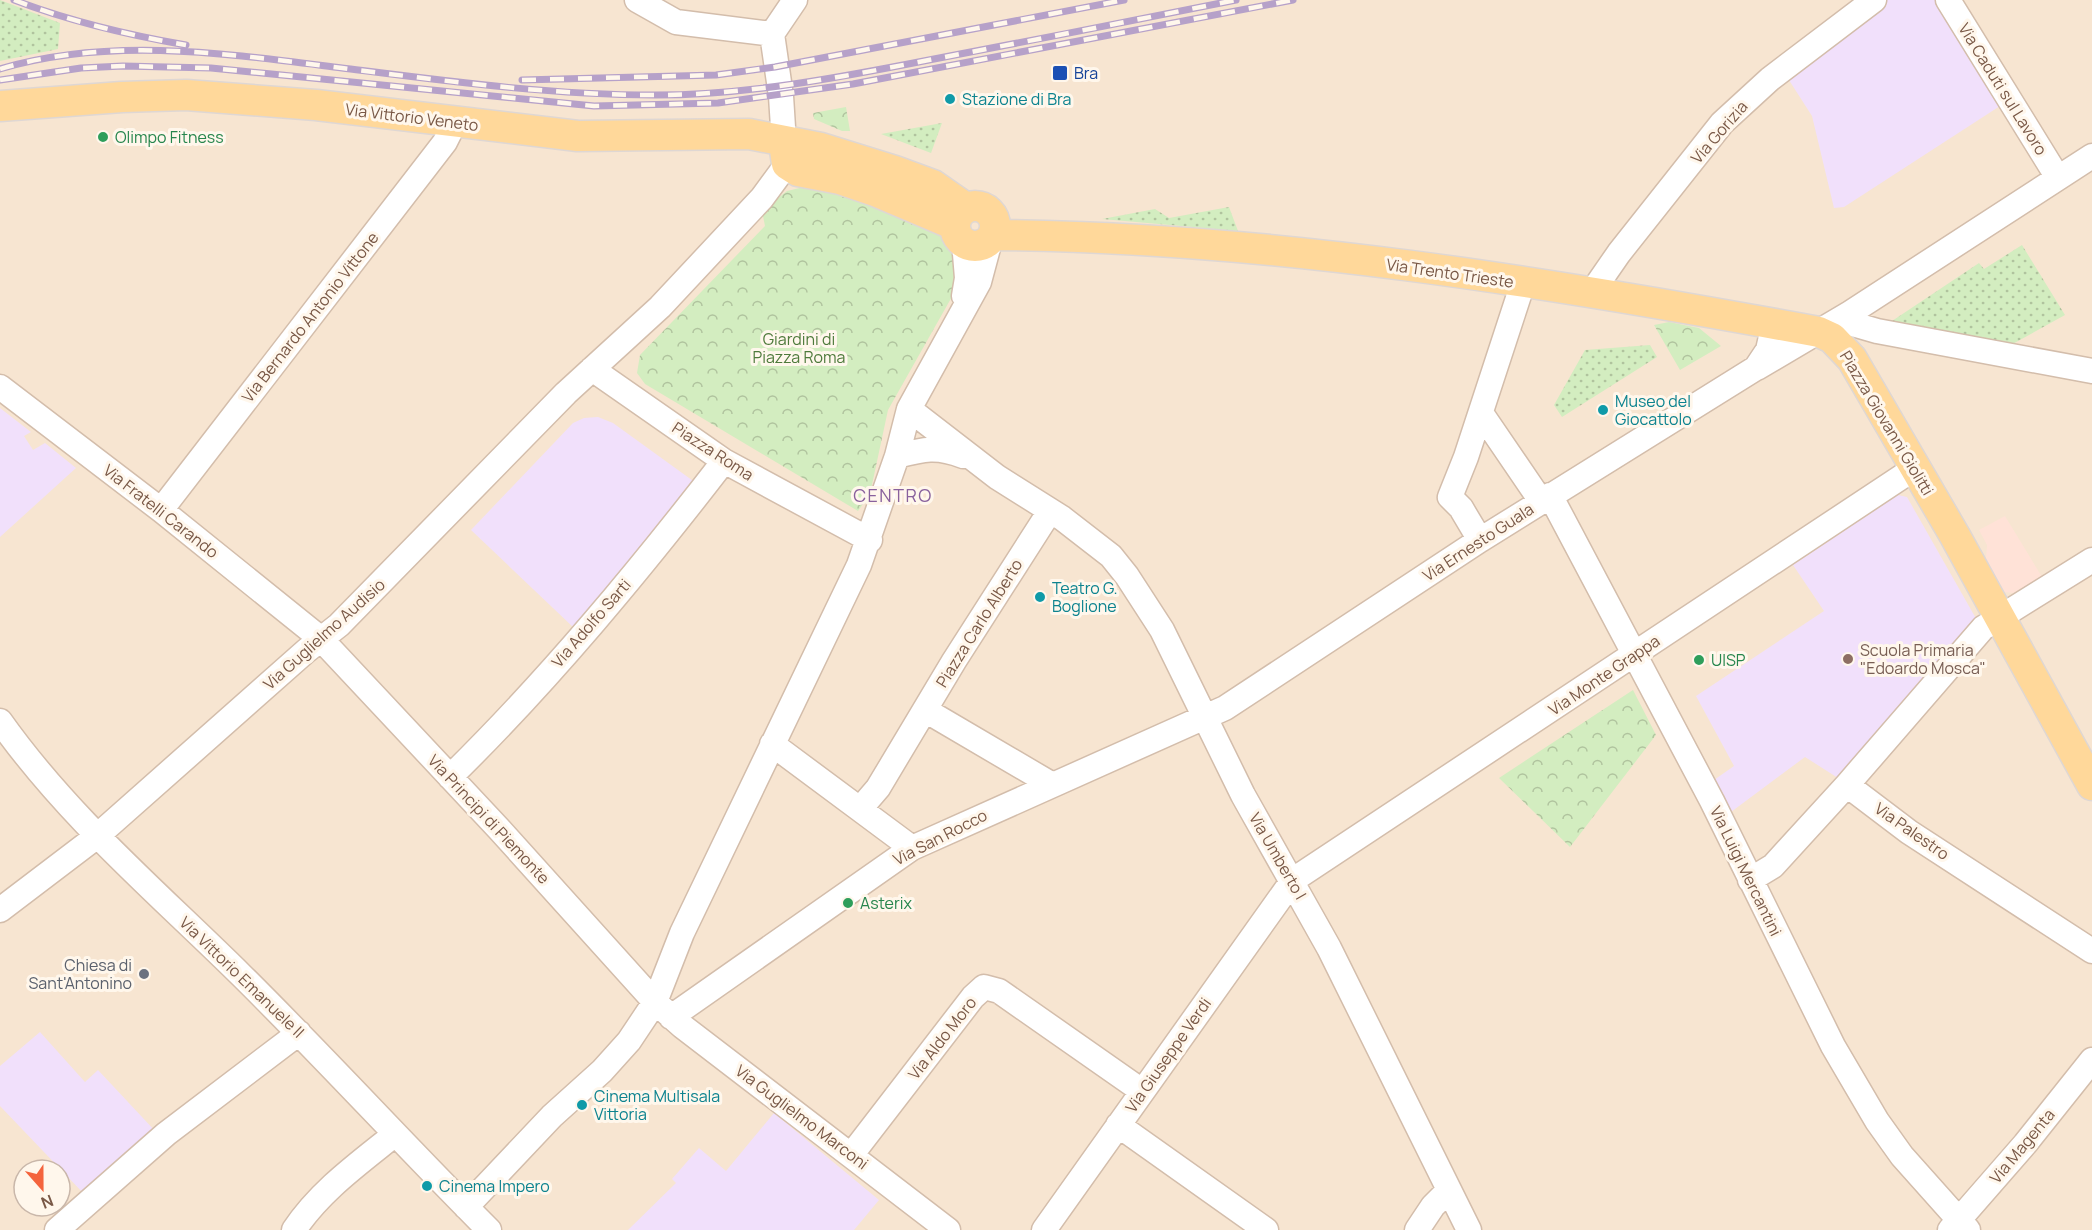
<svg xmlns="http://www.w3.org/2000/svg" width="2092" height="1230" viewBox="0 0 2092 1230" font-family="Manrope,sans-serif">
<style>
.residential{fill:#f7e5d1;fill-rule:evenodd}
.commercial{fill:#ffe2d7}
.education{fill:#f1e0fb}
.grass{fill:url(#grass-dots)}
.park{fill:url(#park-crowns)}
.lines{fill:none;stroke-linecap:round;stroke-linejoin:round}
.minor-casing{stroke:#d3bdab;stroke-width:27}
.major-casing{stroke:#dfd7d3;stroke-width:33}
.minor{stroke:#fff;stroke-width:24}
.major{stroke:#ffd89a;stroke-width:30}
.rail-casing{stroke:#b6a1c9;stroke-width:7}
.rail{stroke:#fff7ec;stroke-width:4.5;stroke-dasharray:14;stroke-linecap:butt}
.transit-dot{fill:#1a4fb4;stroke:#fff7ec;stroke-width:2}
.culture-dot{fill:#0f9aa8;stroke:#fff7ec;stroke-width:2}
.leisure-dot{fill:#2e9e5b;stroke:#fff7ec;stroke-width:2}
.education-dot{fill:#8d6e63;stroke:#fff7ec;stroke-width:2}
.worship-dot{fill:#6b7280;stroke:#fff7ec;stroke-width:2}
.labels{text-anchor:middle;dominant-baseline:central;stroke-width:6;stroke-linejoin:round;paint-order:stroke}
.transit-label{font-size:16px;fill:#164399;stroke:#fff7ec;text-anchor:start}
.street-label{font-size:16px;fill:#795846;stroke:#fff7ec}
.culture-label{font-size:16px;fill:#0d838f;stroke:#fff7ec;text-anchor:start}
.leisure-label{font-size:16px;fill:#27864d;stroke:#fff7ec;text-anchor:start}
.park-label{font-size:16px;fill:#4e7a3b;stroke:#fff7ec}
.education-label{font-size:16px;fill:#785e54;stroke:#fff7ec;text-anchor:start}
.worship-label{font-size:16px;fill:#5b616d;stroke:#fff7ec;text-anchor:end}
.neighbourhood-label{font-size:18px;letter-spacing:1.5px;fill:#89619d;stroke:#fff7ec}
</style>
<defs>
<pattern id="grass-dots" width="8" height="8" patternUnits="userSpaceOnUse" patternTransform="scale(1.5)"><rect width="8" height="8" fill="#d3edc0"/><path d="M2 2h.1M6 6h.1" fill="none" stroke="#b0c39e" stroke-width="1.8" stroke-linecap="round"/></pattern>
<pattern id="park-crowns" width="20" height="18" patternUnits="userSpaceOnUse" patternTransform="scale(1.5)"><rect width="20" height="18" fill="#d3edc0"/><path d="M2 6a3 3 0 1 1 6 0M12 15a3 3 0 1 1 6 0" fill="none" stroke="#b0c39e"/></pattern>
</defs>
<rect width="100%" height="100%" fill="#fef4e3"/>
<path class="residential" d="M0 0H2092V1230H0ZM24 1170H60V1206H24Z"/>
<path class="commercial" d="M2005 516 2042 577 2013 593 2004 592 1986 559 1987 545 1979 530Z"/>
<path class="education" d="M1887 0H1935L2000 106 1844 207 1834 208 1812 116 1787 77Z
M0 408 31 432 24 436 33 450 45 443 76 468 0 537Z
M598 417 613 423 696 483 573 627 471 530 573 423 584 418Z
M1898 495 1907 497 1978 622 1838 778 1805 757 1731 812 1714 780 1734 766 1696 696 1824 611 1793 565Z
M40 1032 85 1082 98 1070 157 1133 86 1196 0 1106V1066Z
M774 1113 879 1200 854 1230H628L676 1183 672 1179 699 1148 726 1171Z"/>
<path class="grass" d="M0 0 60 23 58 49 0 61Z
M942 123 931 153 881 134Z
M1229 207 1238 231 1102 219 1155 209 1169 218Z
M2022 245 2065 315 2009 346 1889 323 1979 263 1984 269Z
M1650 345 1657 357 1562 417 1554 405 1585 350Z"/>
<path class="park" d="M846 107 850 131H842L814 119 813 113Z
M812 185 829 186 945 236 958 260V286L888 410 870 494 858 511 645 384 637 373 640 355 765 226 762 211 787 191Z
M1669 322 1699 328 1721 346 1680 370 1654 325Z
M1633 690 1656 735 1570 847 1499 778Z"/>
<g class="lines">
<g class="minor-casing">
<path id="minor" d="M637 0 676 22 772 34
M1948 0 2058 178
M784 143 781 96 772 34 795 0
M964 242 967 278 964 296
M1592 292 1619 253 1722 123 1770 79 1874 0
M1839 320 1877 331 2092 371
M1757 368 1850 313 2092 156
M592 369 724 461 870 540
M0 387 161 510 320 638 499 829 655 1002 682 1026 948 1230
M909 409 997 477 1062 518 1111 556 1127 576 1162 630 1243 795 1329 948 1469 1230
M1481 413 1541 501
M897 456C924 449 937 446 963 456
M1550 495 1712 801 1833 1046 1877 1121 1902 1156 1968 1230
M161 510 445 142 455 122
M1480 540 1461 508 1450 497 1466 457 1523 283
M925 710 1051 784
M0 721C68 817 158 893 241 975 325 1058 405 1146 489 1230
M772 744 912 848
M450 777C549 680 639 571 724 461
M1847 785 1983 628 2092 560
M860 809 878 788 954 661 1050 511
M1750 880 1773 866 1847 785 1909 832 2092 951
M0 910 96 837 306 651 339 625 566 393 660 307 762 198 787 164
M671 1017 912 848 1225 708 1480 540 1756 368 1768 350 1774 324
M1118 1125 1266 1230
M852 1154 973 997 984 987 999 991 1142 1091
M466 1207 552 1116 602 1071 629 1041 655 1002 682 933 859 565 897 456 909 409 979 282 991 237
M57 1230 166 1134 299 1033
M294 1230C320 1191 358 1164 394 1135
M1044 1230 1293 880 1915 468
M1417 1230 1433 1206 1448 1191
M1950 1230 2025 1144 2092 1060"/>
</g>
<g class="major-casing">
<path id="major" d="M0 106 122 97 186 95 316 105 578 136 749 134 821 148 895 171 933 185 966 208
M784 143 787 164 798 171 840 179 875 191 955 225
M955 226a20 20 0 1 1 40 0a20 20 0 1 1-40 0Z
M993 235C1270 237 1547 282 1819 332L1832 338 1852 359 1955 536 2092 785"/>
</g>
<use href="#minor" class="minor"/>
<use href="#major" class="major"/>
<g class="rail-casing">
<path id="rail" d="M14 0C69 21 128 35 186 45
M0 69C111 36 230 54 342 68 446 81 550 95 655 95 749 95 842 77 934 59 1035 40 1135 20 1236 0
M0 80 81 68 123 66 211 68 594 106 718 103 853 84 1293 0
M522 80 716 75 775 67 1124 0"/>
</g>
<use href="#rail" class="rail"/>
</g>
<rect class="transit-dot" x="1052" y="65" width="16" height="16" rx="3"/>
<g class="culture-dot">
<circle cx="950" cy="99" r="6"/>
<circle cx="1603" cy="410" r="6"/>
<circle cx="1040" cy="597" r="6"/>
<circle cx="582" cy="1105" r="6"/>
<circle cx="427" cy="1186" r="6"/>
</g>
<g class="leisure-dot">
<circle cx="103" cy="137" r="6"/>
<circle cx="1699" cy="660" r="6"/>
<circle cx="848" cy="903" r="6"/>
</g>
<circle class="education-dot" cx="1848" cy="659" r="6"/>
<circle class="worship-dot" cx="144" cy="974" r="6"/>
<g class="labels">
<g class="transit-label">
<text x="1074" y="73">Bra</text>
</g>
<g class="street-label">
<text transform="translate(2003 89) rotate(58)">Via Caduti sul Lavoro</text>
<text transform="translate(412 117) rotate(7)">Via Vittorio Veneto</text>
<text transform="translate(1719 132) rotate(-49)">Via Gorizia</text>
<text transform="translate(1450 273) rotate(8)">Via Trento Trieste</text>
<text transform="translate(310 317) rotate(-52)">Via Bernardo Antonio Vittone</text>
<text transform="translate(1887 423) rotate(59)">Piazza Giovanni Giolitti</text>
<text transform="translate(713 451) rotate(33)">Piazza Roma</text>
<text transform="translate(161 511) rotate(38)">Via Fratelli Carando</text>
<text transform="translate(1478 542) rotate(-33)">Via Ernesto Guala</text>
<text transform="translate(591 623) rotate(-49)">Via Adolfo Sarti</text>
<text transform="translate(979 623) rotate(-58)">Piazza Carlo Alberto</text>
<text transform="translate(324 634) rotate(-42)">Via Guglielmo Audisio</text>
<text transform="translate(1604 675) rotate(-34)">Via Monte Grappa</text>
<text transform="translate(489 819) rotate(47)">Via Principi di Piemonte</text>
<text transform="translate(1912 831) rotate(35)">Via Palestro</text>
<text transform="translate(940 837) rotate(-27)">Via San Rocco</text>
<text transform="translate(1278 856) rotate(60)">Via Umberto I</text>
<text transform="translate(1746 871) rotate(64)">Via Luigi Mercantini</text>
<text transform="translate(242 977) rotate(44)">Via Vittorio Emanuele II</text>
<text transform="translate(942 1038) rotate(-52)">Via Aldo Moro</text>
<text transform="translate(1168 1055) rotate(-55)">Via Giuseppe Verdi</text>
<text transform="translate(802 1117) rotate(37)">Via Guglielmo Marconi</text>
<text transform="translate(2022 1146) rotate(-50)">Via Magenta</text>
</g>
<g class="culture-label">
<text x="962" y="99">Stazione di Bra</text>
<text x="1615" y="401">Museo del<tspan x="1615" dy="18">Giocattolo</tspan></text>
<text x="1052" y="588">Teatro G.<tspan x="1052" dy="18">Boglione</tspan></text>
<text x="594" y="1096">Cinema Multisala<tspan x="594" dy="18">Vittoria</tspan></text>
<text x="439" y="1186">Cinema Impero</text>
</g>
<g class="leisure-label">
<text x="115" y="137">Olimpo Fitness</text>
<text x="1711" y="660">UISP</text>
<text x="860" y="903">Asterix</text>
</g>
<g class="park-label">
<text x="799" y="339">Giardini di<tspan x="799" dy="18">Piazza Roma</tspan></text>
</g>
<g class="education-label">
<text x="1860" y="650">Scuola Primaria<tspan x="1860" dy="18">"Edoardo Mosca"</tspan></text>
</g>
<g class="worship-label">
<text x="132" y="965">Chiesa di<tspan x="132" dy="18">Sant'Antonino</tspan></text>
</g>
<g class="neighbourhood-label">
<text x="893" y="495">CENTRO</text>
</g>
</g>
<g transform="translate(42 1188) rotate(159)"><circle r="28" fill="#fff7ec" stroke="#c9b7aa" stroke-width="1.5"/>
<path d="M0-4.5L10 22L0 15L-10 22Z" fill="#f4643d"/>
<text y="-9" font-size="16" font-weight="bold" text-anchor="middle" fill="#795846">N</text>
</g>
</svg>
